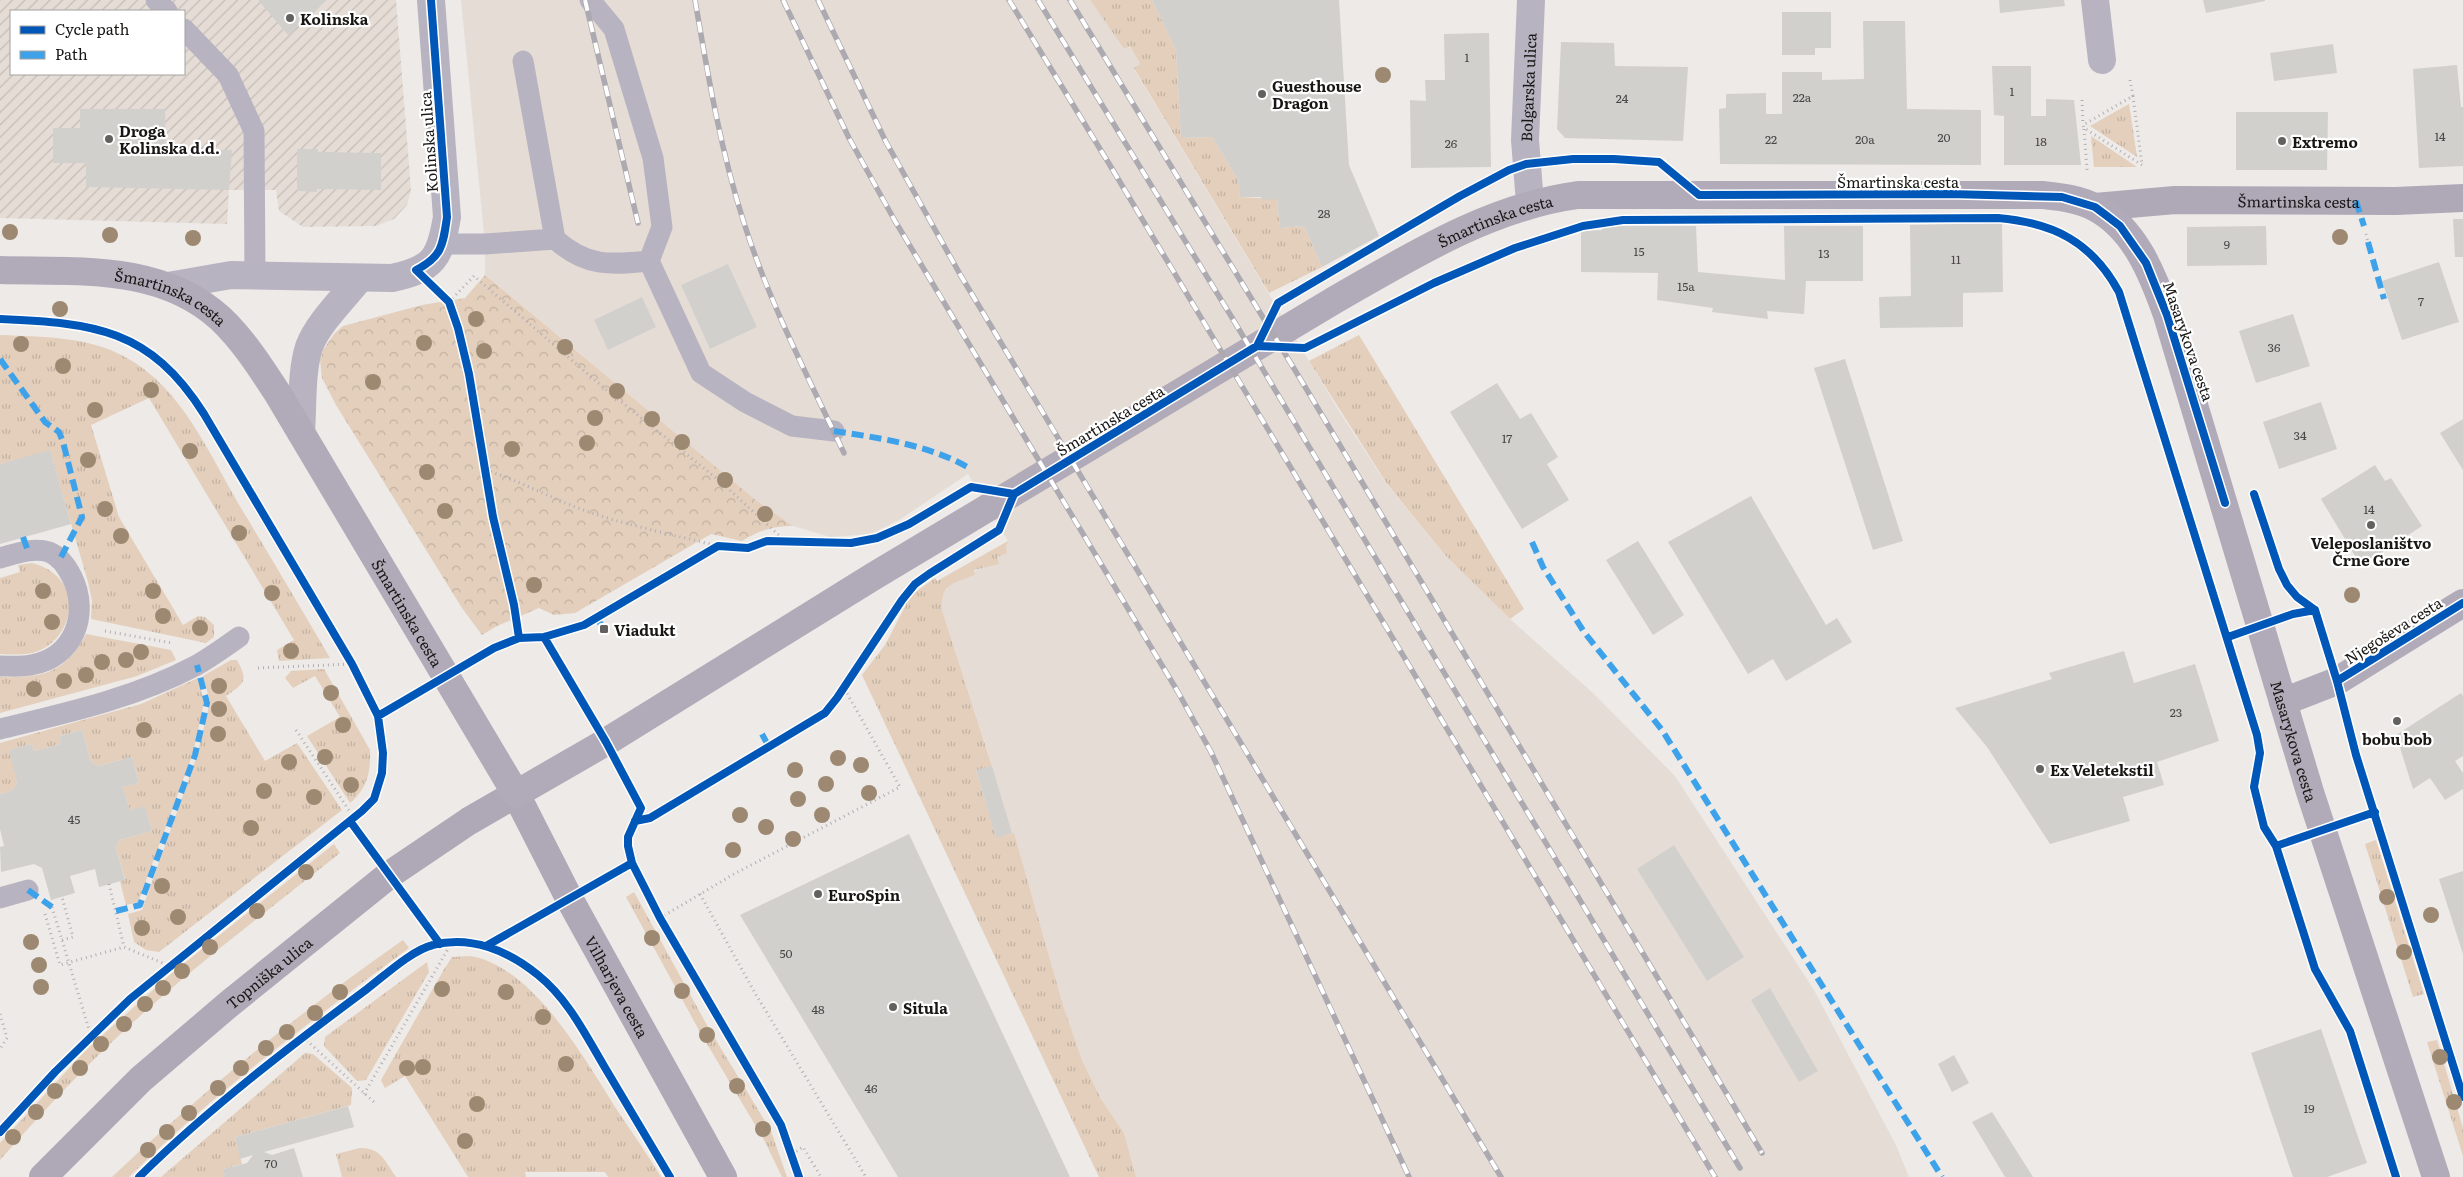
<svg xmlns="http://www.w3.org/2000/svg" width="2463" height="1177" viewBox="0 0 2463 1177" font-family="Literata,serif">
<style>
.built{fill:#e5ddd5}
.industrial{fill:url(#industrial-furrows);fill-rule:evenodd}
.grass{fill:url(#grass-tufts)}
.park{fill:url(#park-crowns)}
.building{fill:#d2d0cd}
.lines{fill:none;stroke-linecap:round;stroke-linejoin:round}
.path{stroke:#b2aeb5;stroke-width:3;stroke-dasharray:1 4;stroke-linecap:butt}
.service{stroke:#b8b3c1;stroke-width:21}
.minor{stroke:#b8b3c1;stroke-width:28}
.tertiary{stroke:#b8b3c1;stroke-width:28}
.secondary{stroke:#aea8b7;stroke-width:28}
.primary{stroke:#b1aab9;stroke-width:28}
.rail-casing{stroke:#aca9b0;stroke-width:5.5}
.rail{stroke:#fff;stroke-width:4;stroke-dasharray:11;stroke-linecap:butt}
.quiet{stroke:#3da2ea;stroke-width:6;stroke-dasharray:12 6;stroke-linecap:butt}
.cycleway-casing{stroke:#fff;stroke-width:11}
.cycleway{stroke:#0057b8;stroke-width:8}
.tree{fill:#9d8971}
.poi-dot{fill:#63615e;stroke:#fff;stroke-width:2}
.labels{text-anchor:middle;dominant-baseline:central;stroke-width:4.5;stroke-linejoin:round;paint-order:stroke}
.number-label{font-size:12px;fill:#4a4846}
.poi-label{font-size:15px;font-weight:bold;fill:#191715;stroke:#fff;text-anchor:start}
.street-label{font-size:15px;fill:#191715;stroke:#fff}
</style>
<defs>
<pattern id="industrial-furrows" width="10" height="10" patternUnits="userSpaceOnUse" patternTransform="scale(1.25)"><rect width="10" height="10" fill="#e5ddd5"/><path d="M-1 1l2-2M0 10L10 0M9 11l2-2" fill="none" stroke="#c4bdb6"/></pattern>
<pattern id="grass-tufts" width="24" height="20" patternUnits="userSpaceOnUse" patternTransform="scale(1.25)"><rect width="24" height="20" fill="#e3cfbc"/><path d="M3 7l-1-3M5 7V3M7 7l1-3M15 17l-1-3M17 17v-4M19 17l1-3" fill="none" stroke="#c2b1a1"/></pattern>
<pattern id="park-crowns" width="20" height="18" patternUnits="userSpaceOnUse" patternTransform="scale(1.25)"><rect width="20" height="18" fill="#e3cfbc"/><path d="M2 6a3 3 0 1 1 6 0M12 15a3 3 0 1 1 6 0" fill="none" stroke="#c2b1a1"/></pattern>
</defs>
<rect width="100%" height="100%" fill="#edeae7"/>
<path class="built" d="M461 0H1090L1124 49 1130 46 1140 64 1134 69 1339 411 1387 485 1445 555 1510 619 1593 693 1675 776 1814 990 1896 1145 1909 1177H1136L1124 1133 1101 1099 1082 1060 1063 1005 1014 833 996 838 976 770 992 765 942 610 941 597 950 585 974 571 980 569 997 557 1008 541 968 474 899 520 871 534 830 537 793 526 757 501 485 275V244Z"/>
<path class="industrial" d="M0 0H396L411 190 407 205 394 219 376 226 303 227 279 211 276 190H229L227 224 0 218ZM11 11H184V74H11Z"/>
<path class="grass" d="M1090 0H1152L1176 50 1181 138 1212 137 1238 180 1240 197 1277 199 1280 228 1304 226 1322 267 1269 293 1134 68 1140 64 1130 46 1124 49Z
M2129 104 2137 157 2090 126Z
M2091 136 2137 167H2094Z
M0 335C43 337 87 336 125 357 182 387 210 456 241 508 271 558 301 608 330 658L279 661 277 650 294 640 149 398 91 425 119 517 183 625 198 616 205 617 214 625V637L206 643 91 619 92 601 88 582 50 451 0 464Z
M1359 335 1524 609 1510 619 1445 555 1387 484 1309 361Z
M1008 541 1006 546 1007 553 997 557 999 564 974 570 975 575C954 583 940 584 942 610L992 766 976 771 996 837 1014 833 1063 1005 1082 1060 1101 1099 1124 1133 1136 1177H1099L862 675 885 645 911 595 935 578 937 581Z
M32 563C40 565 47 568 53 573 82 595 69 639 38 651 26 656 13 654 0 654V578L20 572 18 565Z
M86 634 171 650 176 660 137 676 0 713V677C42 678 65 674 86 634Z
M231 660H237C249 682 244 683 226 696L265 761 297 743 342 810 159 952 146 950 134 942 128 914 142 910 197 756 210 702 203 676Z
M324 669 370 750C371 772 367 789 350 803L307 736 340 717 315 676 293 688 285 678 291 671Z
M198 678 204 703 193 753 138 902 126 905 120 881 125 879 116 848 119 840 152 831 145 807 130 810 123 787 139 783 132 757 99 766 91 762 82 730 59 736 61 744 34 751 32 744 10 750 17 782 13 790 0 794V743L141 704Z
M2376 840 2424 994 2413 997 2365 844Z
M334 844 340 853C269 910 195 965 129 1026 83 1068 41 1114 0 1160V1143L86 1050 172 973Z
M634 892 708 1027 771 1131 787 1177H782L764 1140 700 1032 626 897Z
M403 940 409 948C312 1020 215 1092 129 1177H112C203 1091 300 1012 403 940Z
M470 956C534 966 587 1063 619 1113 633 1134 648 1155 661 1177H608L605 1172H525L526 1177H468L405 1076 385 1088 381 1080 443 971 452 957Z
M427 962 429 972 366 1080 357 1081 324 1046 325 1037Z
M2437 1040 2463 1128V1156L2427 1042Z
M305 1053 313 1054 352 1088 351 1105 235 1137 242 1164 223 1169 225 1177H161Z
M360 1148C380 1147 386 1162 396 1177H342L336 1154Z"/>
<path class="park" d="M485 275 757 501 793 526C773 526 760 530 742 541L711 534 575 613 554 615 539 608 497 626 482 635 462 608 336 405 322 378 320 360 323 350 334 334 343 326 422 305 465 298Z"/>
<path class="building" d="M258 0H327L288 35Z
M1152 0H1339L1349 165 1379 236 1322 267 1304 226 1280 228 1277 199 1261 200V197H1240L1238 180 1212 137 1181 138 1176 50Z
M1999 0H2064L2065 6 2000 13Z
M2203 0H2265V1L2206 13Z
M1782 12H1831V48H1815V55H1782Z
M1863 21H1905L1907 109 1981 110V165L1720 164 1719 109 1726 108V94L1766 93V114H1782V72H1822V80L1864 79Z
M1489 33 1491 167 1411 168 1410 100 1426 101 1425 80H1445L1444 34Z
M1561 42 1614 43 1615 66 1688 67 1683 141 1565 138 1557 129Z
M2333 44 2337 73 2274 81 2270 53Z
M2457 65 2461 107H2463V166L2419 168 2413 69Z
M1992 66H2031V116H2046V99L2074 100 2081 165H2004V116L1994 115Z
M80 109H165L166 149 232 150 229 190 86 187V163H53V128H80Z
M2236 112H2328L2327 170H2236Z
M297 149H318V152L381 153V190L317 189V192L297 191Z
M2453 219H2463V257H2455Z
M2002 223 2003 292 1963 293V327L1880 328 1879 297 1911 296 1910 225Z
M1602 226H1696L1698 272 1785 280 1784 226H1863V281H1806L1804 314 1767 311 1768 319 1712 312 1713 308 1657 300 1658 273 1581 272V231L1602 230Z
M2266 226 2267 265 2187 266V227Z
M2439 262 2459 322 2402 340 2382 281Z
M728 264 757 327 710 349 681 285Z
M642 297 656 327 608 350 594 320Z
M2293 314 2310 366 2256 383 2239 331Z
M1845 359 1903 541 1873 550 1814 368Z
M1497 383 1520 419 1531 413 1558 457 1547 464 1569 500 1522 529 1450 412Z
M2321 402 2337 449 2279 469 2263 422Z
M2463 419V470L2440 433Z
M50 450 71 524 0 544V464Z
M2375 465 2385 481 2391 478 2422 526 2361 566 2321 499Z
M1751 496 1826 625 1837 618 1852 642 1786 681 1773 659 1748 674 1668 542Z
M1638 541 1684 615 1653 635 1606 560Z
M2124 651 2134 683 2195 664 2219 741 2157 762 2164 785 2123 797 2130 821 2050 844 1987 747 1955 708 2052 679 2049 673Z
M2461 693 2463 696V756L2455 761 2463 773V789L2445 800 2430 778 2413 789 2396 735Z
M82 730 91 762 99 766 132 757 139 783 123 787 130 810 145 806 152 831 119 840 116 848 125 880 99 887 95 869 70 876 75 893 51 900 42 868 34 864 1 872 0 847 4 846 0 829V794L13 790 17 782 9 750 32 744 34 751 61 744 59 736Z
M992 766 1012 833 996 838 976 770Z
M909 834 1070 1177H898L740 915Z
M1674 845 1744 957 1707 981 1637 869Z
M2463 871V954L2439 879Z
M1770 988 1818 1071 1799 1082 1751 1000Z
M2321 1029 2367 1163 2327 1177H2293L2251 1053Z
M1954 1055 1969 1083 1952 1092 1938 1064Z
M348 1106 354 1127 264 1152 272 1155 294 1148 303 1177H225L223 1169 247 1163 253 1155 240 1159 235 1137Z
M1992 1112 2033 1177H2005L1972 1122Z"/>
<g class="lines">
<path class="path" d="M2130 80 2133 96 2083 125 2084 128 2142 165
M2133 96 2142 165
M2082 100 2083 125
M2084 129 2087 170
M2366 234 2368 242
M449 302 474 276 604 388 721 482 785 541
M486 470C517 480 547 496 578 508 623 525 671 534 718 546
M105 631 172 643
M258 668 352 664
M296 730 354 818
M109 884 124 947
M700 894 755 993 866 1177
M52 907 91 1036
M45 914 60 965 124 947 170 966
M660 918 734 874 900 787 844 688
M62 940 73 937 62 897
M0 1014 7 1038 0 1049
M303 1037 375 1103
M364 1094 452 942
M792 1154 803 1147 821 1177"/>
<path class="service" d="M156 0 167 11
M590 0 614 29 653 158 662 227 649 261
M184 29 228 75 254 131 255 276
M523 61 555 239C586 267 610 265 649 261L701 373 745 402 792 426 834 431
M443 244H485L555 239
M0 558C15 554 33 547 49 552 59 556 67 567 72 577 90 614 74 658 31 665 21 667 10 666 0 666
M0 729C67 713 135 698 197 665 211 657 225 647 239 637
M0 898 28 890"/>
<path class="minor" d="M2095 0 2102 60"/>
<g class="tertiary">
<path id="s1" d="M1530 203 1525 140 1531 0"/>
<path d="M168 286 231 275 392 278C434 269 440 258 447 217L431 0"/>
<path d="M301 432C303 405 301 372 309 347 318 323 344 298 360 278"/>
</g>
<g class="secondary">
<path id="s2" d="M2095 207 2175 200 2396 201 2463 198"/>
<path id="s3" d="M43 1177 141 1079 229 1004 389 875 469 821 516 794 570 900 723 1177"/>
</g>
<g class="primary">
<path id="s4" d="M0 270C75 272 161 263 221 319 244 341 261 368 278 394L516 794 606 742 874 576 1333 301C1410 257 1489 207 1578 195H2043C2061 197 2080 199 2096 208 2135 229 2153 275 2167 315L2310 792 2436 1177"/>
<path d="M2283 702 2337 681 2463 603"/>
</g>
<g class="rail-casing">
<path id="rail" d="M585 0 638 223
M695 0C708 76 721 153 745 226 770 304 809 379 844 453
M783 0 849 138 895 221 1178 692 1211 752 1409 1177
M818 0 886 142 961 276 1501 1177
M1009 0 1108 162 1715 1177
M1038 0 1231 316 1740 1168
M1070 0 1304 385 1762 1153"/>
</g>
<use href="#rail" class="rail"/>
<path class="quiet" d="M2356 201 2364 226
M2368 242 2384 299
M0 359 45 422 59 432 63 442 82 517 60 559
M834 431C880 438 930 445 971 469
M23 537 28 551
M1532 542 1543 567 1584 632 1662 730 1942 1177
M596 617 604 629
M762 734 769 747
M28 890 52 907
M116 911 140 905 195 755 207 703 197 665"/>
<g class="cycleway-casing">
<path id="cycleway" d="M431 0 447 217C443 245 442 257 416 270L449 302 458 328 469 374 493 517 514 605 519 638
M0 319C93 323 150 328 204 414L352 664 378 716 383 753 382 773 374 799 362 811 130 999 55 1072 0 1132
M1257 346 1305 348 1434 283 1515 248 1583 226 1623 220 1998 218C2054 223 2092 242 2119 292L2257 735 2260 753 2254 787 2264 827 2276 846 2315 969 2350 1031 2396 1177
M1257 346 1278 303 1460 196 1509 170 1526 164 1573 159H1614L1659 162 1699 195 1950 194 2062 197 2095 207 2107 216 2120 226 2146 263 2167 315 2225 503
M2254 494 2279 569 2287 585 2297 597 2315 610 2337 681 2356 755 2463 1097
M544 637 606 742 641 808 628 837V846L632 863 660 918 781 1125 799 1177
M2228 637 2293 614 2315 610
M2337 681 2463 603
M378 716 494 648 519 638 544 637 584 625 718 546 748 548 767 541 851 543 877 538 909 524 971 487 1014 494 1257 346
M350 821 440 944
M635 821 650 818 825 713 837 698 902 600 915 584 929 574 999 530 1014 494
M2276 846 2375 812
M486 946 632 863
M139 1177C208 1109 289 1047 367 989 384 976 412 950 433 945 471 935 509 951 538 975 568 999 585 1034 604 1066 626 1103 648 1140 670 1177"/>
</g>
<use href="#cycleway" class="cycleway"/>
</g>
<g class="tree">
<circle cx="1383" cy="75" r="8"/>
<circle cx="10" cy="232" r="8"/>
<circle cx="110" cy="235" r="8"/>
<circle cx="2340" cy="237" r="8"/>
<circle cx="193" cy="238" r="8"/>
<circle cx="60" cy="309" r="8"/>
<circle cx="476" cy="319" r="8"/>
<circle cx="424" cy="343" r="8"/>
<circle cx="21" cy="344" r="8"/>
<circle cx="565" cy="347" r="8"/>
<circle cx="484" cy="351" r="8"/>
<circle cx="63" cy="366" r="8"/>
<circle cx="373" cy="382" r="8"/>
<circle cx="151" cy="390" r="8"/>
<circle cx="617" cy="391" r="8"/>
<circle cx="95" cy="410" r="8"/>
<circle cx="595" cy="418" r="8"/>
<circle cx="652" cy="419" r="8"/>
<circle cx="682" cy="442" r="8"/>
<circle cx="587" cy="443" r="8"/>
<circle cx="512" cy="449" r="8"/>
<circle cx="190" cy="451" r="8"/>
<circle cx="88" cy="460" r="8"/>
<circle cx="427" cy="472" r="8"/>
<circle cx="725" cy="480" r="8"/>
<circle cx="105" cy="509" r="8"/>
<circle cx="445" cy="511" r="8"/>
<circle cx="765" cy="514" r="8"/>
<circle cx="239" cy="533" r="8"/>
<circle cx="121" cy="536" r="8"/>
<circle cx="534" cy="585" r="8"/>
<circle cx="43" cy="591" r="8"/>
<circle cx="153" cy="591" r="8"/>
<circle cx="272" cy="593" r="8"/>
<circle cx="2352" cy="595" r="8"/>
<circle cx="163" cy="616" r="8"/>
<circle cx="52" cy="622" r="8"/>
<circle cx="200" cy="628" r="8"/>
<circle cx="291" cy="651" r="8"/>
<circle cx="141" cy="652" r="8"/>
<circle cx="126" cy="660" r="8"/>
<circle cx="102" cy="662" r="8"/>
<circle cx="86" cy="675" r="8"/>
<circle cx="64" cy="681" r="8"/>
<circle cx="219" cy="686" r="8"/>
<circle cx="34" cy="689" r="8"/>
<circle cx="331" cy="693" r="8"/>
<circle cx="219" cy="709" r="8"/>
<circle cx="343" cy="725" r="8"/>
<circle cx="144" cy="730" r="8"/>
<circle cx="218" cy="734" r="8"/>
<circle cx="325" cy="757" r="8"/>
<circle cx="838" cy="758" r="8"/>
<circle cx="289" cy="762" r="8"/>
<circle cx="861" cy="765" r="8"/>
<circle cx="795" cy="770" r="8"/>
<circle cx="826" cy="784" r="8"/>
<circle cx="351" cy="785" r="8"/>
<circle cx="264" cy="791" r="8"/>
<circle cx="869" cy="793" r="8"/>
<circle cx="314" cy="797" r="8"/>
<circle cx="798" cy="799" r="8"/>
<circle cx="740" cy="815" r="8"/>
<circle cx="822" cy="815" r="8"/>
<circle cx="766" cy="827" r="8"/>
<circle cx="251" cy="828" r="8"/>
<circle cx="793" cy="839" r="8"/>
<circle cx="733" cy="850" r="8"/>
<circle cx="306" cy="872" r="8"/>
<circle cx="162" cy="886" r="8"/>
<circle cx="2387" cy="897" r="8"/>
<circle cx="257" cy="911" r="8"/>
<circle cx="2431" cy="915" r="8"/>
<circle cx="178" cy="917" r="8"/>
<circle cx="142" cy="928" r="8"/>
<circle cx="652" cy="938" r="8"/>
<circle cx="31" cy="942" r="8"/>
<circle cx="210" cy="947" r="8"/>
<circle cx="2404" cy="952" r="8"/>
<circle cx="39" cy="965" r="8"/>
<circle cx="182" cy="971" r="8"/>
<circle cx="41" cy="987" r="8"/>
<circle cx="163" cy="988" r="8"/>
<circle cx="442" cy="989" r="8"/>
<circle cx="682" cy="991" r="8"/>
<circle cx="340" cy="992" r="8"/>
<circle cx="506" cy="992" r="8"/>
<circle cx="145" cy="1004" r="8"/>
<circle cx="315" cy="1013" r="8"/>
<circle cx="543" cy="1017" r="8"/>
<circle cx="124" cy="1024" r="8"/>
<circle cx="287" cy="1032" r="8"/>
<circle cx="707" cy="1035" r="8"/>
<circle cx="101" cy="1044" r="8"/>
<circle cx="266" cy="1048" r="8"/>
<circle cx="2440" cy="1057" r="8"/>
<circle cx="566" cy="1064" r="8"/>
<circle cx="423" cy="1067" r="8"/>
<circle cx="80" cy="1068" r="8"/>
<circle cx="241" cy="1068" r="8"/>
<circle cx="407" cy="1068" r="8"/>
<circle cx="737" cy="1086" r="8"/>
<circle cx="218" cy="1088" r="8"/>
<circle cx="55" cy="1091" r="8"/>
<circle cx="2454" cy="1102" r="8"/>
<circle cx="477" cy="1104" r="8"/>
<circle cx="36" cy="1112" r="8"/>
<circle cx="189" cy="1113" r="8"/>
<circle cx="763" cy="1129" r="8"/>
<circle cx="167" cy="1132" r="8"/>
<circle cx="13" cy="1137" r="8"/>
<circle cx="465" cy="1141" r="8"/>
<circle cx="148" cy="1150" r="8"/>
</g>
<g class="poi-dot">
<circle cx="290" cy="18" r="5"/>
<circle cx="1262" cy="94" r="5"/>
<circle cx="109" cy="139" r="5"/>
<circle cx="2282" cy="141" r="5"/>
<circle cx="2371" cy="525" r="5"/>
<rect x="599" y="624" width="10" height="10" rx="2.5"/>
<circle cx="2397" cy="721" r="5"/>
<circle cx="2040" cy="769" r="5"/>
<circle cx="818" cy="894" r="5"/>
<circle cx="893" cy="1007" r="5"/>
</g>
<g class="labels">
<g class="number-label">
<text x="1467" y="57">1</text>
<text x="2012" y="91">1</text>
<text x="1802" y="97">22a</text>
<text x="1622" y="98">24</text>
<text x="2440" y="136">14</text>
<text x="1944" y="137">20</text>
<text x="1771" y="139">22</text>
<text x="1865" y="139">20a</text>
<text x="2041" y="141">18</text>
<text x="1451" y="143">26</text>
<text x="1324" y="213">28</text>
<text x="2227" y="244">9</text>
<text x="1639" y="251">15</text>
<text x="1824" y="253">13</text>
<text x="1956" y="259">11</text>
<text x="1686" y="286">15a</text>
<text x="2421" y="301">7</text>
<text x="2274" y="347">36</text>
<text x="2300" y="435">34</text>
<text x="1507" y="438">17</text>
<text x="2369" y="509">14</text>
<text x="2176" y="712">23</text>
<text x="74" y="819">45</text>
<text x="786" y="953">50</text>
<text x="818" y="1009">48</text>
<text x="871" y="1088">46</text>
<text x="2309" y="1108">19</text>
<text x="271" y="1163">70</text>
</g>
<g class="poi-label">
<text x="300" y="18">Kolinska</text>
<text x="1272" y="85">Guesthouse<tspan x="1272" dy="17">Dragon</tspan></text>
<text x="119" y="130">Droga<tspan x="119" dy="17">Kolinska d.d.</tspan></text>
<text x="2292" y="141">Extremo</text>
<text x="2371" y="542" text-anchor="middle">Veleposlaništvo<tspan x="2371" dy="17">Črne Gore</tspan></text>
<text x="614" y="629">Viadukt</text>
<text x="2397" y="738" text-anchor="middle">bobu bob</text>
<text x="2050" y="769">Ex Veletekstil</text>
<text x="828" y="894">EuroSpin</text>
<text x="903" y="1007">Situla</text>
</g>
<g class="street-label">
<text stroke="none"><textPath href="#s1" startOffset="116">Bolgarska ulica</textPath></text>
<text transform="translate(428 142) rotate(-94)">Kolinska ulica</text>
<text x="1898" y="181">Šmartinska cesta</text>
<text stroke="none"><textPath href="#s2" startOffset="204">Šmartinska cesta</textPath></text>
<text stroke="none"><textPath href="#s4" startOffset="1928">Šmartinska cesta</textPath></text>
<text stroke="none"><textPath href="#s4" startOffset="176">Šmartinska cesta</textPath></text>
<text transform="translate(2189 341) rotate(71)">Masarykova cesta</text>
<text transform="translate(1110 420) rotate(-31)">Šmartinska cesta</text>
<text stroke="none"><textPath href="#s4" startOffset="581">Šmartinska cesta</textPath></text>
<text transform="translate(2393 630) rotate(-32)">Njegoševa cesta</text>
<text stroke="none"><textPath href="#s4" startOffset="3111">Masarykova cesta</textPath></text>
<text stroke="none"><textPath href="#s3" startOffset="305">Topniška ulica</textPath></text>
<text stroke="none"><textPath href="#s3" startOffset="828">Vilharjeva cesta</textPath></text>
</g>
</g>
<rect x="10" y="10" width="175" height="65" fill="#ffffff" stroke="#a3a2a1"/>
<rect x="20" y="26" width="25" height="8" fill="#0057b8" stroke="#a3a2a1"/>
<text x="55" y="35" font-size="15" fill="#191715">Cycle path</text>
<rect x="20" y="51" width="25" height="8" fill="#3da2ea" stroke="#a3a2a1"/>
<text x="55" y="60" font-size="15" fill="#191715">Path</text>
</svg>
